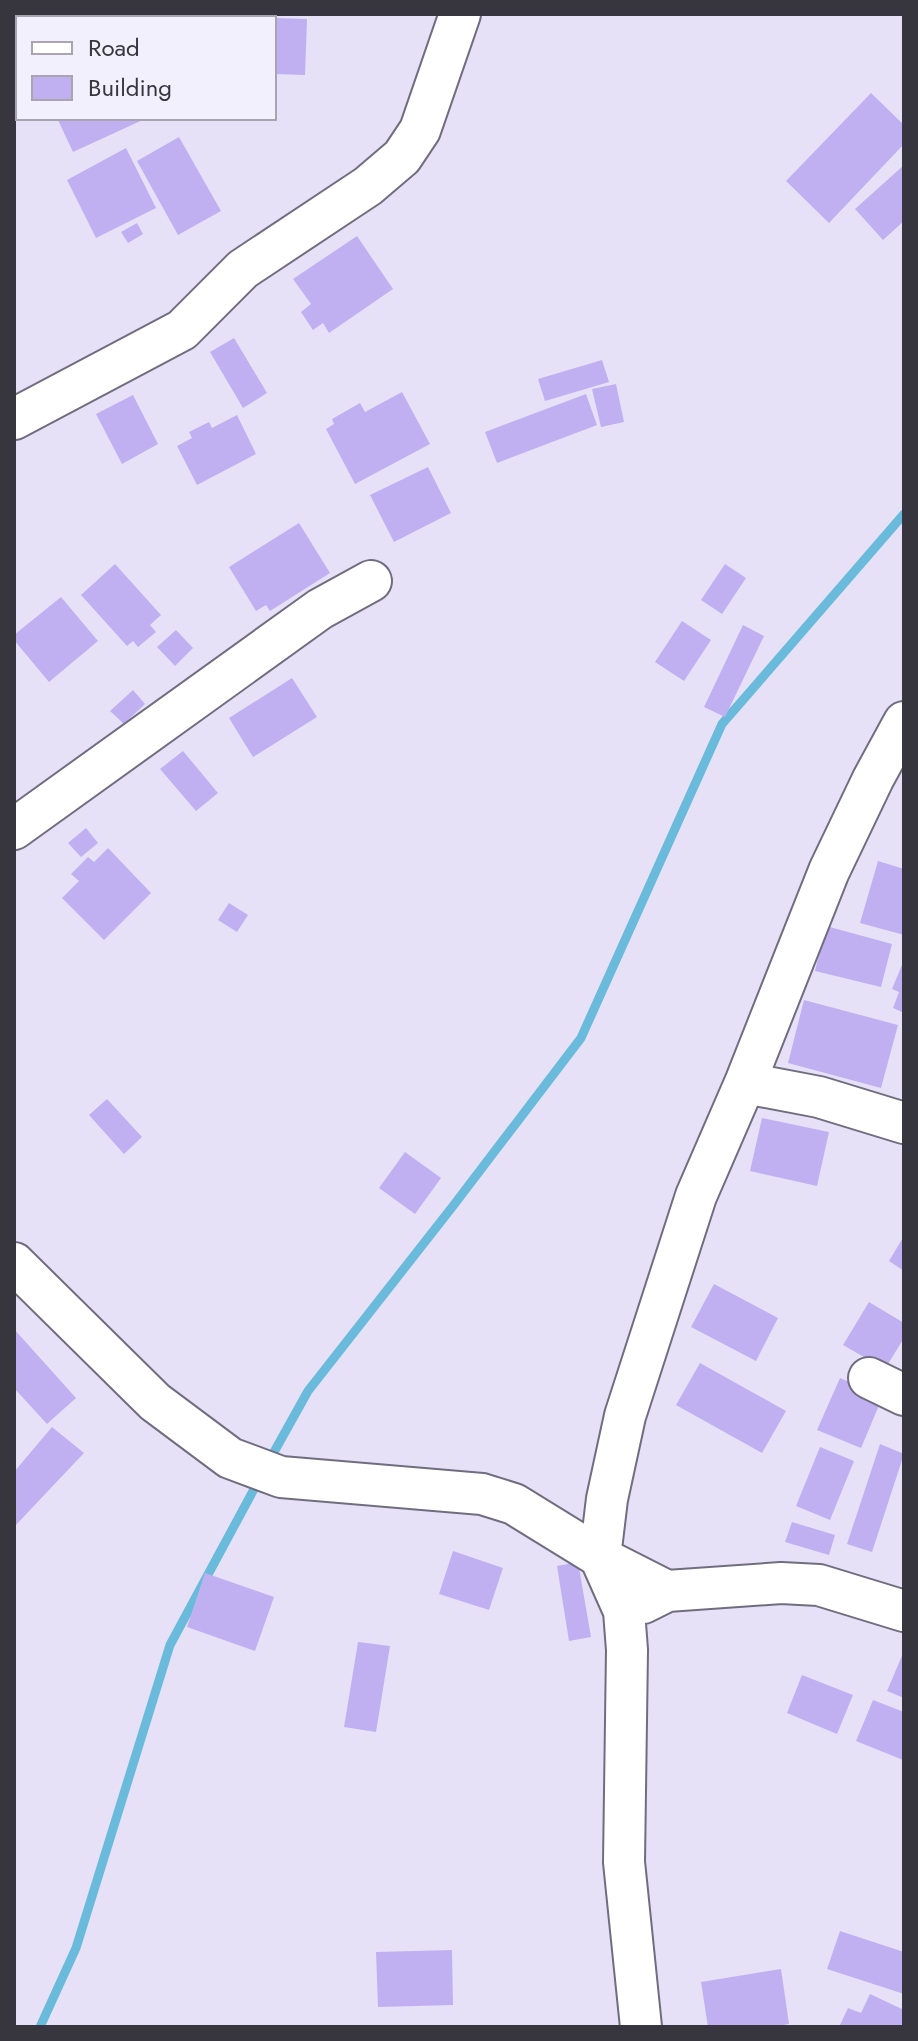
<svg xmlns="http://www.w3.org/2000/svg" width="918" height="2041" viewBox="0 0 918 2041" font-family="Jost,sans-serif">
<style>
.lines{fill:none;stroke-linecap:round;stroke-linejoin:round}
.stream{stroke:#6abadb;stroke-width:9}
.building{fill:#c1b0f1}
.minor-casing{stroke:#716d80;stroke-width:44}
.minor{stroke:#fff;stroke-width:40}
</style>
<rect width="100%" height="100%" fill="#e6e1f7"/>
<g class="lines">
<path class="stream" d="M269 1461 308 1391 453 1206 581 1038 722 724 904 514
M40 2027 76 1948 170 1645 260 1478"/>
</g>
<path class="building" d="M106 14H150V18H106Z
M274 18 307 19 305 75 274 74Z
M871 93 904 125V144L829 223 786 181Z
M57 118H147L73 152Z
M179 137 221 211 178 235 137 161Z
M126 148 156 208 96 238 67 180Z
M904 165V221L883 240 855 209Z
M137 223 143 234 128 243 121 232Z
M357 236 393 289 329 333 323 323 313 330 301 312 311 304 293 279Z
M234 338 267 393 243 408 210 352Z
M602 360 609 382 545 401 538 379Z
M616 384 624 422 601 427 592 389Z
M402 392 430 444 355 484 326 429 334 424 332 419 360 403 365 412Z
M586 394 597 425 497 463 485 432Z
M133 395 158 444 122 464 96 414Z
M237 415 256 454 197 485 177 446 192 438 189 432 209 422 212 428Z
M428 467 451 513 394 542 370 495Z
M299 523 330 573 270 611 266 605 256 611 229 567Z
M115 564 161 615 150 625 156 632 138 647 133 641 127 646 81 595Z
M725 564 746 578 722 614 701 600Z
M61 597 98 641 49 682 14 640V635Z
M682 621 711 640 684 681 655 662Z
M743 625 764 636 725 717 704 707Z
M176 630 193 648 175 666 157 647Z
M292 678 317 717 253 757 229 718Z
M133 690 145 704 124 724 110 711Z
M183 751 218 793 196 811 160 769Z
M86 828 98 843 81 857 68 843Z
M108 848 151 893 104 940 62 898 79 881 71 874 88 857 94 862Z
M878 861 904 869V935L860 923Z
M229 903 248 915 237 932 218 920Z
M826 926 892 944 881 987 815 971Z
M904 960V1013L893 1008 899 992 892 989Z
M804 1000 898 1025 881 1088 788 1063Z
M107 1099 142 1137 124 1154 89 1115Z
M762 1118 829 1132 817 1186 750 1171Z
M405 1152 441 1178 415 1214 379 1188Z
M904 1236V1271L889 1261Z
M714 1284 778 1318 756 1361 691 1327Z
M869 1302 904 1323V1338L885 1369 843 1345Z
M14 1329 76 1398 47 1424 14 1388Z
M700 1363 786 1411 762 1453 676 1405Z
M840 1378 883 1396 861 1448 817 1430Z
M52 1427 84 1453 14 1527V1472Z
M880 1444 904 1454 872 1552 847 1544Z
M820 1447 854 1461 830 1520 796 1506Z
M792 1522 835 1535 829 1555 785 1542Z
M453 1551 503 1568 489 1610 439 1594Z
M578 1562 591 1637 569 1641 557 1566Z
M205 1573 274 1597 255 1651 187 1627Z
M358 1642 390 1646 376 1732 344 1727Z
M904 1651V1698L887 1691Z
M802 1675 853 1695 837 1734 787 1713Z
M873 1700 904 1712 903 1760 856 1741Z
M840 1931 904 1952V1994L827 1969Z
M452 1950 453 2005 378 2007 376 1952Z
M781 1969 789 2024 771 2027H708L701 1982Z
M870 1994 904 2010V2027H839L848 2008 861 2013Z"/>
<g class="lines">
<g class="minor-casing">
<path id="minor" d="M14 419 182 330 243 269 368 186 402 157 420 130 460 14
M14 829 320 609 371 581
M745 1083 819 1097 904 1123
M14 1263 155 1402 230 1458 281 1477 482 1494 514 1504 600 1557 624 1611 627 1650 624 1862 641 2027
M869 1378 904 1395
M667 1591 600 1557 607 1499 625 1416 696 1196 745 1083 829 871 873 779 904 722
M643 1603 667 1591 781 1583 819 1585 904 1611"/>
</g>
<use href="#minor" class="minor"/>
</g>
<rect width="918" height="2041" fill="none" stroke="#37353d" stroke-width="32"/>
<rect x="16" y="16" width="260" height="104" fill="#f3f0fd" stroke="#a8a5b0" stroke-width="2"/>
<rect x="32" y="42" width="40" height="12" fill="#ffffff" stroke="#a8a5b0" stroke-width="2"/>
<text x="88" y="56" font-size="24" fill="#37353d">Road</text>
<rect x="32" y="76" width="40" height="24" fill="#c1b0f1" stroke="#a8a5b0" stroke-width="2"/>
<text x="88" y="96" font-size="24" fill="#37353d">Building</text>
</svg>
